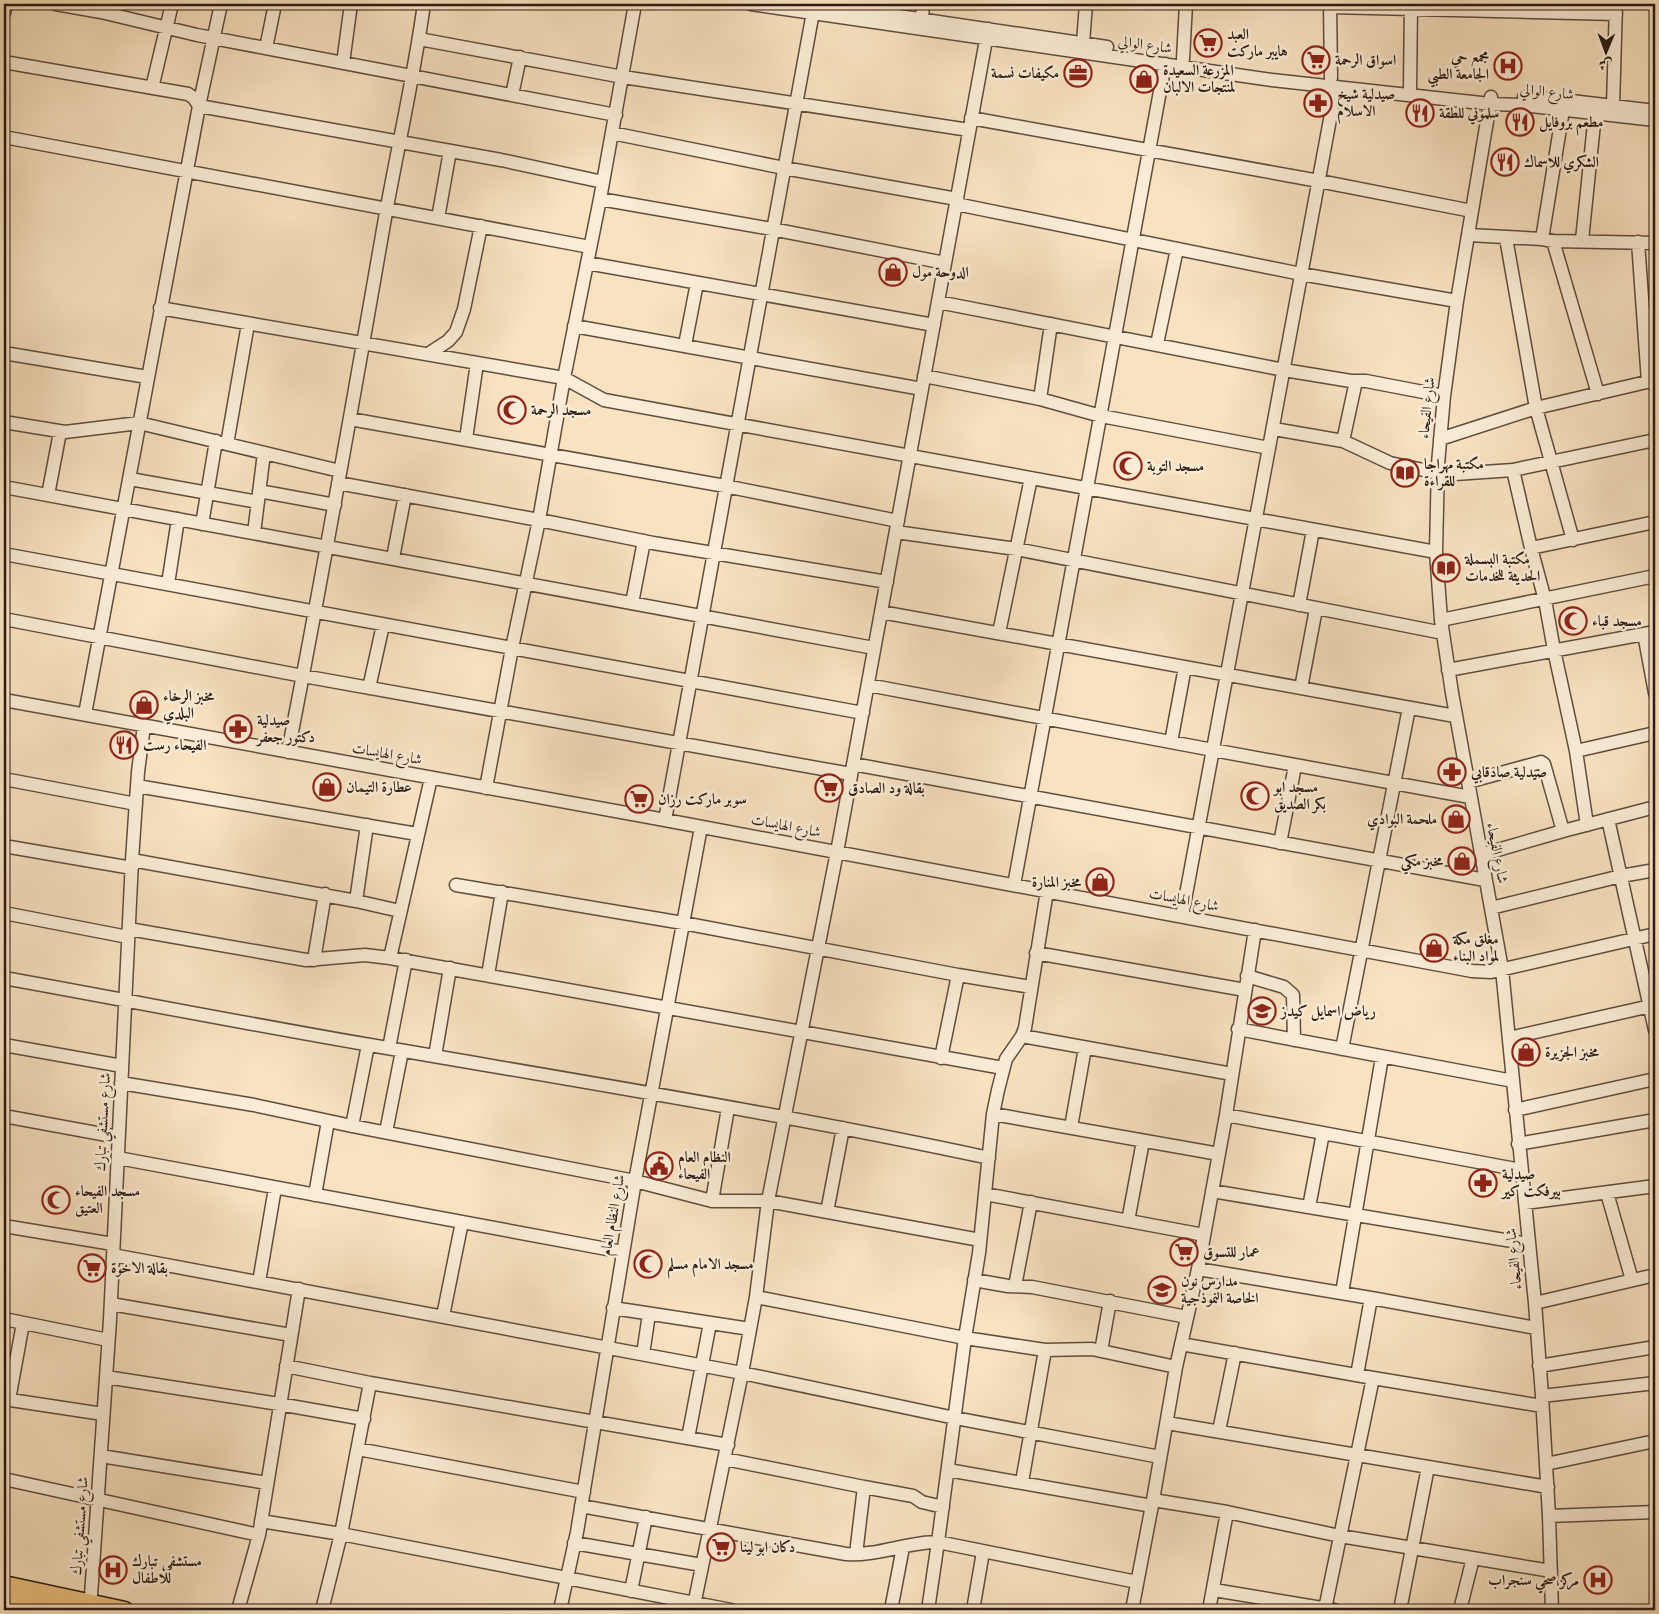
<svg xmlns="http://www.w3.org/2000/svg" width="1659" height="1614" viewBox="0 0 1659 1614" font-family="'IM FELL English',Amiri,serif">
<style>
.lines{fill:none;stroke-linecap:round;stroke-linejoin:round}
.minor-casing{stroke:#5f4d3f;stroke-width:15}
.major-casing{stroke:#2c1b14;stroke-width:19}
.minor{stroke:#faecd6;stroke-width:12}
.major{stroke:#ecc180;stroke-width:16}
.labels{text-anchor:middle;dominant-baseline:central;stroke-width:5;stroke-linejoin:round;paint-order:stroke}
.poi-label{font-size:15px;font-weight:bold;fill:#2c1b14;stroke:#faecd6;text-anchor:start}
.street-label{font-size:15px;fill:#2c1b14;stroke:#faecd6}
</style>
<rect width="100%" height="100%" fill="#f8e2c0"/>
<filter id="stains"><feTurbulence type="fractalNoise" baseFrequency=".004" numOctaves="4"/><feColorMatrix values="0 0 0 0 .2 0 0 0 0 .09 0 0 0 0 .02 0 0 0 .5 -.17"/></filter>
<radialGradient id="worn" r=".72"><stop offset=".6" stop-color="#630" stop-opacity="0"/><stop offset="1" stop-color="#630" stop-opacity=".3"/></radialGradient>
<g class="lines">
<g class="minor-casing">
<path id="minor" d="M56 4 101 12 197 35 616 115
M751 4 1272 80 1490 104 1522 105 1655 120
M819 4 1107 47
M1330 4 1331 78
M1330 7 1616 14
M4 13 6 4
M922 19 923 4
M419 39 623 77 969 130
M1083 43 1086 4
M266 48 275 4
M1183 59 1186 4
M4 62 188 94 194 98 199 106 501 160 603 182
M343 63 351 4
M152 88 172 4
M1410 89 1411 4
M512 95 520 57
M1491 97 1457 301 1444 396 1438 464 1436 552 1441 620 1452 693 1502 969 1535 1303 1542 1396 1549 1516 1552 1610
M1524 97 1563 100 1655 111
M1613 106 1616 4
M971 118 1319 181 1472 211
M612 133 784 168 957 199
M4 137 590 247
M600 199 772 229 945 263
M956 204 1301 274 1457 301
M438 218 450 151
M1469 235 1542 239 1553 241 1655 243
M1506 238 1536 408 1573 540
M1542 239 1563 110
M1582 240 1595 114
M1553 241 1598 394
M1638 242 1648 382
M587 263 934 325
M938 302 1284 370 1351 381H1366L1444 396
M160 308 564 378 604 400 1436 552
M574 326 922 389
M1157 344 1177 249
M685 345 697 283
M4 353 147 377
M428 354 448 341 456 332 464 309 481 226
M924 376 1040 399 1101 416 1269 448
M1040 399 1051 324
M350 419 725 486 898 521
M4 422 65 432 139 423 340 471
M1274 429 1343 441 1390 463 1438 473 1455 474 1513 470 1655 440
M466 439 477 363
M1440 439 1536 408 1655 380
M1343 441 1356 381
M227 444 248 324
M1513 470 1531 548 1545 600 1554 650 1576 751 1587 825
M130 479 258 502
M338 483 539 520 653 543 887 582
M4 487 874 648
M259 491 335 505
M48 495 60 432
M202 524 216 441
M896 532 1016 549 1443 633
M254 533 264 453
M1531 548 1655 522
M4 554 863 713
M393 558 405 495
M168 584 178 519
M632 603 644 541
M1299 605 1313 530
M881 612 1455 716
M4 619 303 676 851 774
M1441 620 1655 576
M999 633 1031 478
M1644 634 1655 693
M1448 670 1655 632
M868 685 1213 750 1470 797
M369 688 383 625
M1301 688 1316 609
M4 700 665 820 1472 971 1491 972 1655 934
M85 714 199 106 221 4
M1171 742 1185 667
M1576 751 1655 733
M288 752C323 575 354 396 385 218 398 146 414 76 424 4
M853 764 1485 880
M4 779 136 804
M1468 782 1541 762 1544 764 1563 831
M137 786 417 834
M486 788 512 648 539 520 564 378 600 199 635 4
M1608 819 1655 1030
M665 820 813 12
M1280 843 1295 766
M4 846 132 868
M1480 855 1563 831 1655 807
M132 860 356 901 367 825
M456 885 683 923 958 975 1031 987
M1014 885 1165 64
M356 901 400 911
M1491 908 1621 876 1655 870
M4 913 128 937
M1182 916 1336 87
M129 929 306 960 365 955 390 958 1003 1068
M1036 953 1245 990
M390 958 431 778
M314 960 325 894
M488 975 502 892
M1247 976 1284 987 1293 995 1294 1040
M4 978C126 1000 248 1024 370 1045 577 1081 784 1114 989 1158
M1238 1029 1513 1081
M1022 1036 1232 1074
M1509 1038 1655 1005
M4 1045 122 1066
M389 1048 406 960
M1342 1049 1409 708
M435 1056 450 968
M941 1058 958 975
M121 1083 254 1105 352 1126 635 1181 712 1201H768L980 1240
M1515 1110 1655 1079
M993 1114 1219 1154
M1226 1115 1521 1170
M4 1116 118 1137
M352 1126 368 1045
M1071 1127 1085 1048
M386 1132 402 1051
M1518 1144 1655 1120
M118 1158 623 1252
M1212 1191 1529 1244
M1607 1193 1632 1280
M985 1194 1204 1235
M315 1195 328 1121
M712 1201 728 1108
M1525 1203 1655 1186
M1309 1207 1323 1133
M827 1212 843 1128
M1128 1221 1143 1141
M4 1226 113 1244
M113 1255 742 1373 955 1418 1160 1457
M1198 1269 1371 1298 1536 1328
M974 1280 1008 1286 1032 1287 1187 1317
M259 1282 275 1188
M1015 1286 1031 1202
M1342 1293 1382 1057
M756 1297 965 1338 1045 1350 1092 1349 1176 1367
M1535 1303 1655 1275
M111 1304 291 1335
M613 1308 750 1329
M443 1316 462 1222
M4 1319 108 1340
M1181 1344 1373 1378 1542 1406
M1101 1351 1110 1301
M643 1354 649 1314
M286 1366 370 1383 728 1445
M1539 1366 1655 1347
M1357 1375 1371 1298
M106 1377 279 1404 364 1419
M1542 1396 1655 1383
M4 1399 103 1414
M9 1400 23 1323
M1167 1423 1548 1487
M1219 1431 1235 1353
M688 1438 710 1323
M358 1449 584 1492
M101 1456 267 1483
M725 1459 864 1487 856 1554
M1546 1464 1655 1441
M948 1470 1152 1506
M4 1479 259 1535
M1022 1482 1045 1350
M864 1487 913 1496 922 1502 943 1507
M1153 1500 1227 1512 1340 1536 1551 1571
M581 1506 846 1554C878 1556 907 1542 938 1542L1137 1582
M1549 1516 1655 1512
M261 1521 341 1534 731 1610
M574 1543 702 1565
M1214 1590 1334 1610
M631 1591 646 1517
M1325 1609 1373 1378
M90 1610 110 1320 132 860 138 772 144 725
M238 1610 259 1535 299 1289
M322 1610 341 1534 370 1383
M560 1610 577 1532 635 1181 701 827
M693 1610 742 1373 756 1297 768 1201 837 852 988 29
M891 1610 903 1547
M928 1610 938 1542 965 1338 979 1253 993 1114 998 1090 1006 1059 1022 1036 1025 1028 1047 891
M973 1610 983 1552
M1132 1610 1153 1500 1176 1367 1198 1269 1226 1115 1255 930
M1209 1610 1227 1512
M1400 1610 1428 1467
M1460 1610 1473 1558"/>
</g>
<g class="major-casing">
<path id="major" d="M4 1584 125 1610
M4 1598 63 1610"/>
</g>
<use href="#minor" class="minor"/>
<use href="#major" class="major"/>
</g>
<defs>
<g id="supermarket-ring" transform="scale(1.4375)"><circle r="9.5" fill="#faecd6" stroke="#8f2418" stroke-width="1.5"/><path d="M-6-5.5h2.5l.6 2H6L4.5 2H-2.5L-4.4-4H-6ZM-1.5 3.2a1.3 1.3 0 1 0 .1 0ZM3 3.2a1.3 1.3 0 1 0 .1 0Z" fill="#8f2418"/></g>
<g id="hospital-ring" transform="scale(1.4375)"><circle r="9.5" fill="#faecd6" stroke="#8f2418" stroke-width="1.5"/><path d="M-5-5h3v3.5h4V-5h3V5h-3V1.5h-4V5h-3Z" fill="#8f2418"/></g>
<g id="office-ring" transform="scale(1.4375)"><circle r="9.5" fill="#faecd6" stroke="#8f2418" stroke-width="1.5"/><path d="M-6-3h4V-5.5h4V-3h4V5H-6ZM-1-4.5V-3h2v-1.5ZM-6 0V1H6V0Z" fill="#8f2418"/></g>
<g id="shop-ring" transform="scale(1.4375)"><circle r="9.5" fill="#faecd6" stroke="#8f2418" stroke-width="1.5"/><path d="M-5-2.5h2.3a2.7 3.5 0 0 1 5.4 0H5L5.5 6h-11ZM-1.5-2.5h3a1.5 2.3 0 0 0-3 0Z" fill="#8f2418"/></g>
<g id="pharmacy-ring" transform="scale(1.4375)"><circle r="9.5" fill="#faecd6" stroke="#8f2418" stroke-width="1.5"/><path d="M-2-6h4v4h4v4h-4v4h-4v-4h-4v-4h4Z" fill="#8f2418"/></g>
<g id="restaurant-ring" transform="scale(1.4375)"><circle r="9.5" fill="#faecd6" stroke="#8f2418" stroke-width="1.5"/><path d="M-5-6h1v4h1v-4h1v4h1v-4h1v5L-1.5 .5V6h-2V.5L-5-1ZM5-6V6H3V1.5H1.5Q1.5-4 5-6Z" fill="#8f2418"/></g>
<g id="mosque-ring" transform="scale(1.4375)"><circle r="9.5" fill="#faecd6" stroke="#8f2418" stroke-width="1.5"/><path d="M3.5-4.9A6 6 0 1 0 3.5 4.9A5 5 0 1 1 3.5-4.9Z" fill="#8f2418"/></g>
<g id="library-ring" transform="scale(1.4375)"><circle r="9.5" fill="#faecd6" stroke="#8f2418" stroke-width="1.5"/><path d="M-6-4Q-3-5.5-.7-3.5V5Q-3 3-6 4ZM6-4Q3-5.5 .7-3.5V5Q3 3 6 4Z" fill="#8f2418"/></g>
<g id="school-ring" transform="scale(1.4375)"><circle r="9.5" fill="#faecd6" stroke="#8f2418" stroke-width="1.5"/><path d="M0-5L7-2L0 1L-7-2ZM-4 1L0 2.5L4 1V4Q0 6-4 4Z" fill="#8f2418"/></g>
<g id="civic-ring" transform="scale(1.4375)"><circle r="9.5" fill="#faecd6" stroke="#8f2418" stroke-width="1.5"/><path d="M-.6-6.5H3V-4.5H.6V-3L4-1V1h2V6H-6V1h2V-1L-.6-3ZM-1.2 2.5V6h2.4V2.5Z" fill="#8f2418"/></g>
</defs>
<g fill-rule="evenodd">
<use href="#supermarket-ring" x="1208" y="43"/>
<use href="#supermarket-ring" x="1316" y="60"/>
<use href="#hospital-ring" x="1508" y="66"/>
<use href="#office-ring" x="1078" y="73"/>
<use href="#shop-ring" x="1144" y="79"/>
<use href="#pharmacy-ring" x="1318" y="103"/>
<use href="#restaurant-ring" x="1420" y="113"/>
<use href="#restaurant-ring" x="1520" y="122"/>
<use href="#restaurant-ring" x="1505" y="162"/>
<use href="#shop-ring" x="893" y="272"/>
<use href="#mosque-ring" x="512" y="410"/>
<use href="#mosque-ring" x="1128" y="466"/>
<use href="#library-ring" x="1405" y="473"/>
<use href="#library-ring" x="1446" y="568"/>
<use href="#mosque-ring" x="1573" y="621"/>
<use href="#shop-ring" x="144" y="705"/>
<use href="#pharmacy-ring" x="238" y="729"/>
<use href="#restaurant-ring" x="124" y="745"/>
<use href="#pharmacy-ring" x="1452" y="772"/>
<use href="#shop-ring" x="327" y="787"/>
<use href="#supermarket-ring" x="829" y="788"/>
<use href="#mosque-ring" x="1255" y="796"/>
<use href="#supermarket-ring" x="639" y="799"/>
<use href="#shop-ring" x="1456" y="819"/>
<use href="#shop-ring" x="1462" y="861"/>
<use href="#shop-ring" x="1100" y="882"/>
<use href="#shop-ring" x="1434" y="948"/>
<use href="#school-ring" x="1262" y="1011"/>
<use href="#shop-ring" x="1526" y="1052"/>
<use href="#civic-ring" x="659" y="1166"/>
<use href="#pharmacy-ring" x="1483" y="1183"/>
<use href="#mosque-ring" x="56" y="1200"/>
<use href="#supermarket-ring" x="1184" y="1252"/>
<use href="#mosque-ring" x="648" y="1264"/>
<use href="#supermarket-ring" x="92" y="1268"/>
<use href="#school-ring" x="1162" y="1290"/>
<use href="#supermarket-ring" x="721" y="1547"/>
<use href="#hospital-ring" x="113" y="1570"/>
<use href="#hospital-ring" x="1598" y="1580"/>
</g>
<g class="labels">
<g class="poi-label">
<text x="1227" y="34">العبد<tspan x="1227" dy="17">هايبر ماركت</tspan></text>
<text x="1489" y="57" text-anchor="end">مجمع حي<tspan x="1489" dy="17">الجامعة الطبي</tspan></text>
<text x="1335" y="60">اسواق الرحمة</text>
<text x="1163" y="70">المزرعة السعيدة<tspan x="1163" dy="17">لمنتجات الالبان</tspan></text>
<text x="1059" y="73" text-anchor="end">مكيفات نسمة</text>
<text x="1337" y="94">صيدلية شيخ<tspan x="1337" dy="17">الاسلام</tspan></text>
<text x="1439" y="113">سلموني للطقة</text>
<text x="1539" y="122">مطعم بروفايل</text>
<text x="1524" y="162">الشكري للاسماك</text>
<text x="912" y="272">الدوحة مول</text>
<text x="531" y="410">مسجد الرحمة</text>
<text x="1424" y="464">مكتبة مهراجا<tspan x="1424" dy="17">للقراءة</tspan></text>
<text x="1147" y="466">مسجد التوبة</text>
<text x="1465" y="559">مكتبة البسملة<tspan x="1465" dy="17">الحديثة للخدمات</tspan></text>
<text x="1592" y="621">مسجد قباء</text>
<text x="163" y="696">مخبز الرخاء<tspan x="163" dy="17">البلدي</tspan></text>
<text x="257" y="720">صيدلية<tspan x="257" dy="17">دكتور جعفر</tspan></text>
<text x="143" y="745">الفيحاء رست</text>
<text x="1471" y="772">صيدلية صادقابي</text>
<text x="346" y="787">عطارة التيمان</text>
<text x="1274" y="787">مسجد ابو<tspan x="1274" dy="17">بكر الصديق</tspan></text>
<text x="848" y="788">بقالة ود الصادق</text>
<text x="658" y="799">سوبر ماركت رزان</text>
<text x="1437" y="819" text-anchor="end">ملحمة البوادي</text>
<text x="1443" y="861" text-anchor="end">مخبز مكي</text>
<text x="1081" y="882" text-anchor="end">مخبز المنارة</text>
<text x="1453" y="939">مغلق مكة<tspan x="1453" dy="17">لمواد البناء</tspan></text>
<text x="1281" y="1011">رياض اسمايل كيدز</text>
<text x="1545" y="1052">مخبز الجزيرة</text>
<text x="678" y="1157">النظام العام<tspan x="678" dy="17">الفيحاء</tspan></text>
<text x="1502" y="1174">صيدلية<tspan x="1502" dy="17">بيرفكت كير</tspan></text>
<text x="75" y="1191">مسجد الفيحاء<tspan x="75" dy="17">العتيق</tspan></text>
<text x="1203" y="1252">عمار للتسوق</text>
<text x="667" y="1264">مسجد الامام مسلم</text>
<text x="111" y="1268">بقالة الاخوة</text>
<text x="1181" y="1281">مدارس نون<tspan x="1181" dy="17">الخاصة النموذجية</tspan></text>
<text x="740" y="1547">دكان ابو لينا</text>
<text x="132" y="1561">مستشفى تبارك<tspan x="132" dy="17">للاطفال</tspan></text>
<text x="1579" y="1580" text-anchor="end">مركز صحي سنجراب</text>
</g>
<g class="street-label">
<text transform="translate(1145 45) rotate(8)">شارع الوالي</text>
<text transform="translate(1547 92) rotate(6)">شارع الوالي</text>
<text transform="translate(1427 408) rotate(-84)">شارع الفيحاء</text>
<text transform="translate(387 754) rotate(10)">شارع الهايسات</text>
<text transform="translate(786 826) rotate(11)">شارع الهايسات</text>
<text transform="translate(1497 853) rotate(79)">شارع الفيحاء</text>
<text transform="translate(1184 900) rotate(11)">شارع الهايسات</text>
<text transform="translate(103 1122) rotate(-87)">شارع مستشفي تبارك</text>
<text transform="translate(613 1215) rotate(-80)">شارع النظام العام</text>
<text transform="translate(1514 1259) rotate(-96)">شارع الفيحاء</text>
<text transform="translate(80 1526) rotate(-86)">شارع مستشفي تبارك</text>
</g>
</g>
<rect width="1659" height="1614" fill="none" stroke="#f8e2c0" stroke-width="20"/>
<rect x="5" y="5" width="1649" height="1604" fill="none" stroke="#2c1b14" stroke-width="2.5"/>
<rect x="10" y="10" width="1639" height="1594" fill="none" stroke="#2c1b14"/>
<g transform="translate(1606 52) rotate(181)" stroke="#faecd6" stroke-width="4" paint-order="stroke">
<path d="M0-4L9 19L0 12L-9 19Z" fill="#2c1b14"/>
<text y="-8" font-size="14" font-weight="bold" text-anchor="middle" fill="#2c1b14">ش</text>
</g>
<rect width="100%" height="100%" filter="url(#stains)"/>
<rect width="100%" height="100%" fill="url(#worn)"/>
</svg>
